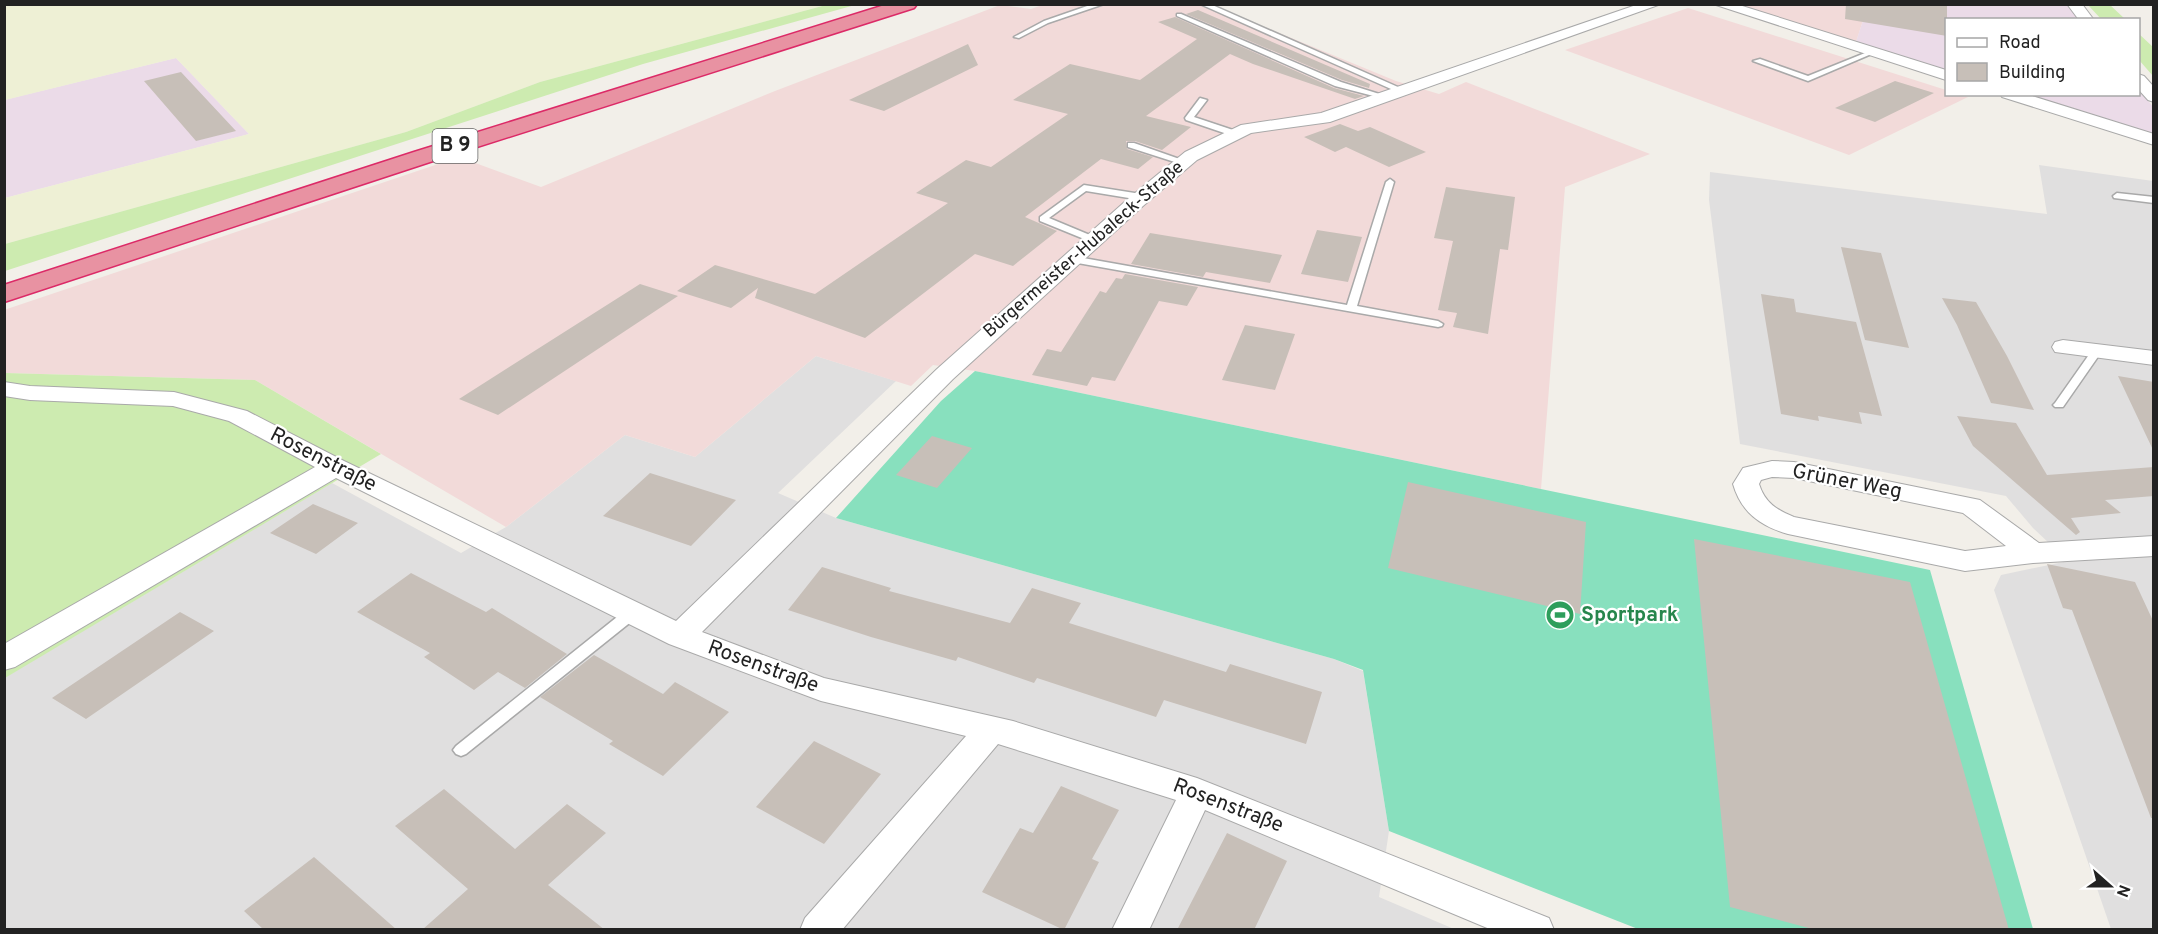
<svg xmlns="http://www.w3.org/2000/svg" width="2158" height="934" viewBox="0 0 2158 934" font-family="Overpass,sans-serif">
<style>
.residential{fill:#e0dfdf}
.commercial{fill:#f2dad9}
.industrial{fill:#ebdbe8}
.farmland{fill:#eef0d5}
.grass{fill:#cdebb0}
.pitch{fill:#88e0be}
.building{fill:#c7bfb8}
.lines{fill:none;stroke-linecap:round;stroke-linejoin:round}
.lane-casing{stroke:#a9a9a9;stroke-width:3}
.street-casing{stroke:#a9a9a9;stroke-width:2}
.highway-casing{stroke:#dc2a67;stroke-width:3}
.lane{fill:#fff;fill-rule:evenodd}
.street{fill:#fff;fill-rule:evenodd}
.highway{fill:#e892a2;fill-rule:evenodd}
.labels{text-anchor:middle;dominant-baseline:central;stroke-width:4.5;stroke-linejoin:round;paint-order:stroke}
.far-street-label{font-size:18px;fill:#222;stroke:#fff}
.shield{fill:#fff;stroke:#646464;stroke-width:1.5}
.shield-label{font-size:20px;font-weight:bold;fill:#222}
.street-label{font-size:21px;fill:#222;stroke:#fff}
.leisure-label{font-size:21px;font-weight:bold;fill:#27864d;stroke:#fff;text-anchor:start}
</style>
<rect width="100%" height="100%" fill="#f2efe9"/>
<path class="residential" d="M2039 165 2153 181V929H2111L1994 590 2001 575 2068 561 2033 528 2006 496 1740 444 1709 200 1710 172 2047 214Z
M816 356 896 381 778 493 836 518 1334 659 1363 671 1389 831 1379 897 1454 929H5L4 678 332 483 461 553 506 527 625 435 695 457Z"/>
<path class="commercial" d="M1045 4 1211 5 1396 81 1439 94 1466 82 1650 154 1565 187 1541 489 975 371 933 365 911 386 816 356 695 457 625 435 506 527 255 380 5 373 4 310 459 157 541 187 775 91 1000 5 1031 9Z
M1736 5H1868L1856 42Z
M1688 8 1946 90V94L1968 97 1849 155 1565 50Z"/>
<path class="industrial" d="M1868 5H2070L2082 19 1946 20V70L1856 42Z
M176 58 249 134 5 198 4 100Z
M2139 89 2153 107V132L2149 133 2026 95 2138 94Z"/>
<path class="farmland" d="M5 5H826L540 82 406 132 5 244V198L249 134 176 58 5 100Z"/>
<path class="grass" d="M826 5H855L643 64 5 271V244L406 132 540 82Z
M2088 5H2110L2125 19H2101Z
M2138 33 2153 47V76L2139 60Z
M5 373 255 380 381 454 5 678Z"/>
<path class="pitch" d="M975 371 1930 570 2033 929H1638L1389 831 1363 670 1334 659 836 518 941 401Z"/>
<path class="building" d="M1846 4H1947V36L1845 19Z
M1198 10 1370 84 1369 88 1342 80 1186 14Z
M1175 17 1334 88 1364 96 1355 99 1253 64 1230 54 1146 116 1191 127 1162 150 1135 141H1126L1127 149 1153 157 1138 169 1101 159 1025 217 1057 231 1013 266 975 254 865 338 755 298 758 288 731 308 677 291 715 265 815 294 948 203 916 193 966 160 991 167 1068 114 1013 100 1070 64 1140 80 1197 39 1158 22Z
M968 44 978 65 884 111 849 100Z
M181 72 236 131 196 141 144 81Z
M1895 81 1934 93 1875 122 1835 108Z
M1340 124 1358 131 1370 127 1426 152 1389 167 1346 147 1335 152 1304 137Z
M1446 187 1515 197 1508 250 1500 249 1488 334 1453 327 1457 313 1438 310 1453 241 1434 238Z
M1317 230 1362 237 1348 282 1301 274Z
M1150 233 1282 255 1270 283 1206 272 1203 277 1131 264Z
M1841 247 1881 253 1909 348 1865 340Z
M1125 274 1198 287 1187 306 1159 301 1115 381 1092 377 1087 386 1032 375 1047 349 1061 352 1100 291 1106 293 1116 278 1122 279Z
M640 284 678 296 498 415 459 399Z
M1761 294 1794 299 1796 312 1856 322 1882 416 1859 412 1862 424 1818 416 1819 421 1781 414Z
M1942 298 1976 302 2007 356 2034 410 1991 403 1957 325Z
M1245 325 1295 334 1275 390 1222 380Z
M2118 376 2154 382V452Z
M1957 416 2016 423 2047 475 2154 467V496L2105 500 2121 513 2071 518 2080 532 2076 535 1973 446Z
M932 436 972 448 937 488 896 475Z
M650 473 736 500 691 546 603 516Z
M1408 482 1586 522 1580 614 1388 568Z
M313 504 358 523 316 554 270 533Z
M1694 539 1910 582 2009 930H1816L1730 907Z
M2047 564 2135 582 2154 623V818H2151L2072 610 2063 608Z
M822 567 891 588 889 591 1010 623 1032 588 1081 603 1069 623 1226 672 1230 664 1322 692 1306 744 1164 700 1156 717 1037 678 1034 683 958 657 956 661 871 637 788 610Z
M411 573 486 612 492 608 567 654 525 688 498 672 474 690 424 657 430 653 357 612Z
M180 612 214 631 86 719 52 698Z
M594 655 663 694 675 682 729 712 663 776 609 744 613 741 540 697Z
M814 741 881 774 824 844 756 807Z
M1061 786 1119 810 1092 859 1099 862 1064 930 982 892 1020 828 1033 833Z
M444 789 515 849 567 804 606 833 548 885 605 930H422L468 889 395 826Z
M1227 833 1287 861 1254 930H1177Z
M314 857 397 930H264L244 911Z"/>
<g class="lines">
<g class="lane-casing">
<path id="lane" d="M1093 4H1104L1048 23 1019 38 1014 37 1044 21Z
M1200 4H1210L1407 91 1400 93Z
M1177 14H1181L1341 82 1389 97 1385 99 1335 86 1177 16Z
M1870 51 1876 52 1808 81 1753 61 1760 59 1808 76Z
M1200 98 1207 100 1194 117 1239 132V136H1233L1186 120 1185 118Z
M1128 143H1134L1188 162 1181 164 1128 147Z
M1390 179 1394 182 1357 306 1438 321 1443 324 1442 326 1438 327 1072 262 1067 259 1072 256 1347 305 1386 182Z
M1084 185 1141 194 1145 197 1141 200 1086 191 1049 218 1097 238 1099 240 1094 243 1040 221V217Z
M2117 193 2154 197V203L2114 198 2113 196Z
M2097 348 2102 351 2063 407H2055L2053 405 2055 403 2093 349Z
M632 608 637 609 639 613 637 617 466 754 461 756 456 754 453 750 456 746 627 609Z"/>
</g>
<g class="street-casing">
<path id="street" d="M1639 4H1661L1330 122 1251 133 1197 160 1143 206 953 379 702 632 824 678 1013 721 1197 778 1549 918 1554 930H1492L1205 810 1149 930H1112L1176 800 998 744 842 930H800L805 918 966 736 821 701 669 644 336 478 15 667 4 670V644L315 467 229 421 173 406 30 400 4 396V382L30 386 174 392 247 411 344 461 676 621 937 369 1129 198 1185 152 1241 125 1321 113Z
M1713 4H1736L1946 70V80Z
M2067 4H2082L2094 20H2079Z
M2138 74 2144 76 2154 87V102L2148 100 2138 89Z
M2000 94H2026L2154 134V145L2002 97Z
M2063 340 2154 351V365L2055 352 2052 347 2055 342Z
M1772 461 1794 462 1980 500 2039 543 2154 536V556L2033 563 1965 571 1788 534C1760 526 1741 512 1733 484L1743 468ZM1772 477 1794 478 1963 513 2006 546 1965 551 1794 517C1777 510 1765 503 1759 484L1761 480Z"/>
</g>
<g class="highway-casing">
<path id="highway" d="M888 4H917L914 8 430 162 4 302V285L414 152Z"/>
</g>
<use href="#lane" class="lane"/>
<use href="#street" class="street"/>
<use href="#highway" class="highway"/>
</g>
<defs>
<g id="stadium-disc" transform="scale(1.5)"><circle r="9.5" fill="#2e9e5b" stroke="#fff"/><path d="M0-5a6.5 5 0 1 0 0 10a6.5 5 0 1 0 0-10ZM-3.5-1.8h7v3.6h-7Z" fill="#fff"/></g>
</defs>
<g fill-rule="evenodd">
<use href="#stadium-disc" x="1560" y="615"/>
</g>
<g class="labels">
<g class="far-street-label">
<text transform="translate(1084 250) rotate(-41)">Bürgermeister-Hubaleck-Straße</text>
</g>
<rect class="shield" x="432.5" y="129" width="45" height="34" rx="4.5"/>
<g class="shield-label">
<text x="455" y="146">B 9</text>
</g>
<g class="street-label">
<text transform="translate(323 460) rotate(27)">Rosenstraße</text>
<text transform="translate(1847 482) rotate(11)">Grüner Weg</text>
<text transform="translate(763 667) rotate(20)">Rosenstraße</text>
<text transform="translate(1228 806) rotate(21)">Rosenstraße</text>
</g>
<g class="leisure-label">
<text x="1581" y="615">Sportpark</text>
</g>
</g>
<rect width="2158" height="934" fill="none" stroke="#222222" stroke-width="12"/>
<rect x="1945" y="18" width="195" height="78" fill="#ffffff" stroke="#a7a7a7" stroke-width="1.5"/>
<rect x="1957" y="38" width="30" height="9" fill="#ffffff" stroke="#a7a7a7" stroke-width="1.5"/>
<text x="1999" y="48" font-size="18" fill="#222222">Road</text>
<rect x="1957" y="63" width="30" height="18" fill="#c7bfb8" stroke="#a7a7a7" stroke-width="1.5"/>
<text x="1999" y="78" font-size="18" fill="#222222">Building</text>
<g transform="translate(2110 886) rotate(111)" stroke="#ffffff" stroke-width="4.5" paint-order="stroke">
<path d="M0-4.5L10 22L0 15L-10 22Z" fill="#222222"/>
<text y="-9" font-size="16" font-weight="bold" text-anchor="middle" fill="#222222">N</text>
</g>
</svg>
